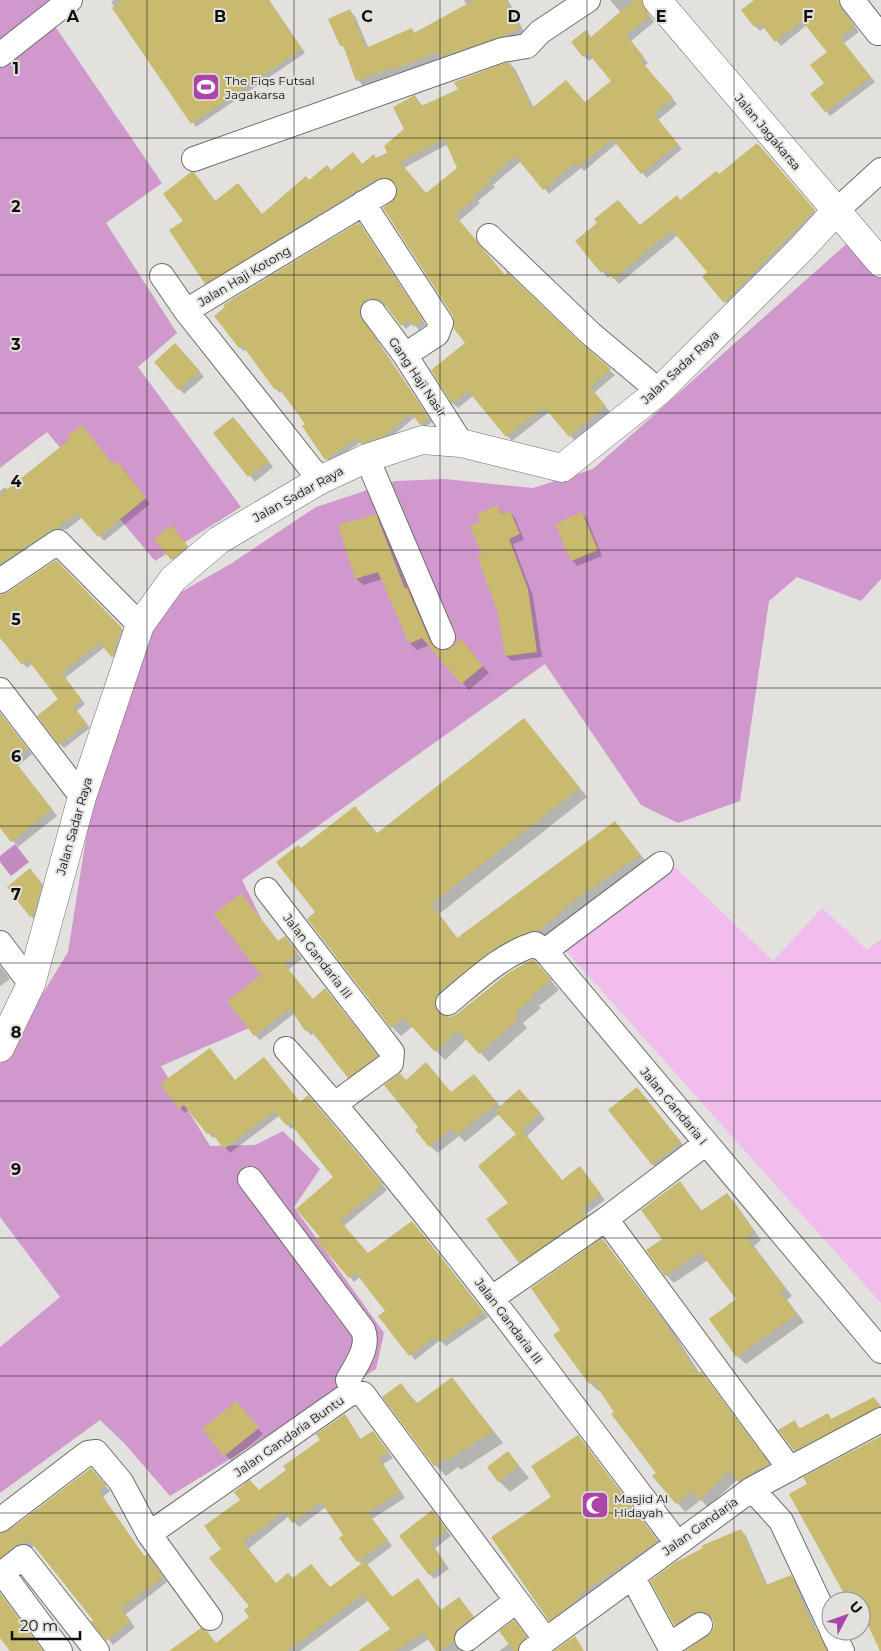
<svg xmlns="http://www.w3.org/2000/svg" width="881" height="1651" viewBox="0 0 881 1651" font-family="Montserrat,sans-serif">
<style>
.green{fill:#f1bded}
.forest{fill:#d098cd}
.water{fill:#c38bbf}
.shadow{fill:#0003;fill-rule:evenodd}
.building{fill:#c8ba6f;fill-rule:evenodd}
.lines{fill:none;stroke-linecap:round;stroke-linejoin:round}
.street-casing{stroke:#6e6e6a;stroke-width:26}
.secondary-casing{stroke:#6e6e6a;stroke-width:29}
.street{stroke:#fff;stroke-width:24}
.secondary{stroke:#fff;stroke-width:28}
.grid{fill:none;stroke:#100f0e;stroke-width:1;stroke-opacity:0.55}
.labels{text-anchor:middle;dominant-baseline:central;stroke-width:4;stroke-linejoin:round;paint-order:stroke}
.poi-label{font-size:12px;fill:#100f0e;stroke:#e2e1de;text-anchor:start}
.street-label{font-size:12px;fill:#100f0e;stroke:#e2e1de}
.grid-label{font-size:16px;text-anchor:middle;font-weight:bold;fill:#100f0e;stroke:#e2e1de;stroke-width:4;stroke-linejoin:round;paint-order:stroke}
</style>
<rect width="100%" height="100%" fill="#e2e1de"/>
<path class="green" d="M675 867 773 961 822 908 867 950 881 939V1303L560 944Z"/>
<path class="forest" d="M0 0H75L52 22 162 183 106 223 177 333 138 367 241 507 155 561 47 432 0 468Z
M861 231 881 251V579L861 601 797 577 769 601 740 801 678 823 641 805 545 664 242 880 283 963 265 1021 161 1066 210 1146 255 1145 283 1131 320 1169 294 1207 384 1333 376 1369 170 1496 124 1443 100 1420 0 1493V1347L60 1297 0 1217V1064L68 952 91 807 128 679 169 599 232 563 316 507 395 481 445 479 533 488 593 469Z"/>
<path class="water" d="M15 844 29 862 11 876 0 862V856Z"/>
<path class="shadow" d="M114 0H269L305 53 196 127 111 2Z
M464 0H508L525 34 448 61 443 57 403 74 401 72 363 86 358 80 347 50 341 45 350 11 355 16 369 49 412 30 416 34 467 5Z
M610 0H644L647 3 646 10 654 22 631 41 648 63 645 66 677 104 658 120 682 149 647 178 617 143 584 171 581 168 549 194 521 161 493 185 495 187 478 201 480 203 459 221 505 276 615 375 594 393 610 412 575 441 549 412 512 441 473 396 458 408 453 403 433 371 467 343 397 198 399 190 395 183 390 182 211 288 206 283 185 221 199 179 216 202 263 215 310 181 332 171 363 165 388 153 406 129 415 97 423 106 510 64 515 69 534 108 585 104 613 81 593 58 589 61 584 56 592 38 622 14ZM448 144 459 168 427 194 404 168Z
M756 0H837L859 32 844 43 875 82 830 116 826 111 828 52 807 25 781 46 765 27 760 31 755 26Z
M763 150 820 217 731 308 704 277 709 272 678 235 619 284 611 275 608 278 576 241 640 227Z
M359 224 426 325 419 330 413 323 406 329 388 307 377 302 364 311 363 319 432 422 425 428 415 417 388 440 366 447 361 442 330 463 303 427 307 424 282 391 280 393 276 389 247 349 244 351 239 347Z
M181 350 204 377 184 394 179 389Z
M239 424 273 467 255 482 215 433Z
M71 440 113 465 122 467 150 504 104 541 83 517 66 530 65 529 0 567V491L5 487 8 490Z
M497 507 503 515 510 512 515 518 524 540 513 544 533 596 542 657 512 661 506 656 500 613 484 555 482 523Z
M582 514 587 519 602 556 577 566 572 560Z
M375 515 382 522 409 592 414 596 437 650 444 652 454 647 460 639 489 673 469 690 429 645 417 650 410 643 383 579 363 585 356 578Z
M176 532 192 552 177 565 156 539Z
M56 561 126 633 117 661 105 647 65 678 85 704 77 711 90 728 64 748 60 744V699L32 664 27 668 0 635V595L8 594Z
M0 713 32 754 18 766 57 816 18 847 0 826Z
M524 719 587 797 439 914 458 939 615 822 648 864 547 939 448 1002 443 1015 450 1018 542 970 559 990 539 1006 541 1008 523 1023 527 1028 489 1062 467 1039 445 1060 413 1026 401 1036 392 1027 317 912 301 849 355 807 378 834Z
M35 875 47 890 36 922 9 887Z
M241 895 279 942 290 943 302 959 288 970 313 1001 330 995 382 1061 354 1082 314 1033 311 1035 306 1030 295 1013 260 1040 255 1035 263 975Z
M0 966 10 979 0 986Z
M474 1075 501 1107 524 1096 545 1119 527 1136 562 1181 580 1168 605 1200 586 1214 591 1222 525 1267 520 1262 510 1203 518 1134 499 1114 465 1142 459 1136 438 1153 430 1146 420 1128 406 1081 452 1093Z
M235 1081 301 1103 313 1101 387 1190 344 1226 368 1255 417 1227 488 1317 446 1346 440 1340 415 1360 379 1316 387 1311 360 1277 354 1282 350 1277 321 1237 335 1177 294 1127 291 1129 279 1116 230 1153 216 1136 213 1138 208 1133 189 1109 185 1113 180 1108 162 1084Z
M637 1089 688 1151 661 1172 652 1164Z
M680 1183 703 1212 727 1194 735 1203 761 1240 754 1246 792 1296 787 1300 804 1322 746 1364 737 1356V1299L708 1260 674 1283 666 1275 663 1239Z
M602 1240 674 1333 700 1374 709 1382 776 1472 747 1490 737 1480 708 1507 701 1500 685 1512 654 1476 658 1473 601 1390 598 1391 590 1383 562 1330Z
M452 1378 503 1443 461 1470 458 1467 446 1476 435 1465 401 1385 418 1404Z
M874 1398 881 1406V1414L800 1456 795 1450 794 1422 801 1429 828 1415 833 1420Z
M241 1408 263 1434 231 1461 204 1430Z
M345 1415 361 1440 373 1432 393 1458 383 1464 405 1498 372 1519 392 1546 367 1565 393 1598 418 1580 442 1611 459 1598 478 1623 459 1640V1648L461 1651H437L429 1639 410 1651H360L391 1630 369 1600 300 1651H188L206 1632 217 1644 251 1617V1606L222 1549 259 1491 288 1471 322 1441ZM326 1507 344 1535 341 1538 362 1565 330 1588 293 1579 276 1584 248 1549 289 1516 299 1527Z
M578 1436 663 1547 556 1626 550 1620 553 1497Z
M508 1452 529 1478 510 1492 499 1481Z
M96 1475 110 1491 103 1497 145 1557 152 1561 167 1582 125 1615 135 1627 113 1645 35 1546 20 1551 0 1567V1535Z
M437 1517 451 1536 435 1548 449 1569 434 1579 401 1537Z
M741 1530 746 1536 768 1586 791 1576 796 1582 818 1633 829 1651H687L709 1637 715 1625 713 1620 706 1616 681 1630 675 1625 652 1581Z
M881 1573V1649L866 1617 861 1619V1601H849Z
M519 1627 531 1643 524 1651H499L510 1643Z"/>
<path class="building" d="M122 0H269L302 49 191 124 112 8Z
M474 0H506L520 28 506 35 441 57 439 51 397 69 396 67 356 81 343 45 340 46 328 19 350 9 366 48 412 28 414 33Z
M634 0H642L645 10 650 16 626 35 644 57 640 60 673 98 654 114 678 144 641 174 612 139 578 167 575 163 543 190 515 156 489 179 491 181 474 195 476 197 455 215 505 275 507 272 582 344 611 369 590 387 606 406 569 437 544 407 506 437 468 391 452 404 431 370 465 343 454 329 453 316 383 208 396 197V184L390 179H377L205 284 169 230 183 221 163 194 191 172H194L215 201 238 183 262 214 306 176 309 180 327 165 331 170 353 152 362 164 374 154 376 158 387 153 384 146 404 129 393 107 415 95 421 106 458 90 454 82 505 63H510L532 108 566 80 585 102 611 81 588 53 583 57 571 42 586 30 591 37ZM444 139 457 168 426 193 400 162Z
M754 0H838L841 9 855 26 840 38 871 77 825 112 810 94 824 83 810 65 827 52 802 21 775 42 759 22 754 27 741 10Z
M757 143 815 210 724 303 702 277 707 272 672 230 613 279 605 270 601 273 575 241 597 223 594 219 618 200 640 225 677 195 680 200 716 171 719 174Z
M359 222 423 320 414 327 408 320 401 326 384 303 372 298 364 301 360 307 359 314 429 418 420 425 411 413 384 436 361 444 357 439 325 460 302 426 305 424 278 387 275 390 242 345 239 348 214 316 225 307 223 305Z
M175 343 200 371 178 390 154 362Z
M233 417 269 461 248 477 213 433Z
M82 425 113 464 117 461 146 498 98 537 77 513 57 528 50 531 0 564V495L69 440 67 436Z
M497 505 501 514 510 511 520 534 509 539 528 589 537 652 505 656 498 613 477 556 482 555 470 526 480 522 477 514Z
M582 512 598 550 571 561 555 524Z
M376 514 405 589 407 588 431 643 435 648 444 651 454 646 460 638 483 666 461 684 422 638 409 644 378 572 355 579 338 525Z
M171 525 188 546 171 560 154 539Z
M56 560 122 628 112 658 100 643 62 673 82 700 73 706 87 724 59 745 37 716 58 699 28 660 22 665 0 638V595L8 592Z
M0 713 27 748 13 759 52 809 11 842 0 828Z
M524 718 580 788 431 904 457 938 615 821 640 855 575 900 538 931 518 936 493 950 439 992 435 999V1006L438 1012 450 1017 457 1014 508 973 533 959 552 980 531 996 533 998 515 1013 519 1018 479 1054 458 1030 435 1052 404 1018 391 1028 307 919 315 912 276 862 298 845 301 848 355 806 376 834Z
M30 868 42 884 34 914 30 917 7 887Z
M241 893 278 941 285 936 298 953 284 964 313 999 325 988 378 1056 348 1078 309 1028 305 1031 290 1008 254 1036 227 1001 261 975 214 914Z
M210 1048 235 1080 264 1057 300 1102 308 1095 383 1184 340 1221 368 1253 412 1221 484 1312 440 1342 436 1336 409 1356 378 1316 385 1311 355 1272 349 1278 316 1240 320 1237 296 1209 333 1177 289 1122 286 1125 274 1111 224 1149 211 1132 207 1134 184 1105 179 1109 160 1084Z
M426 1062 451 1092 474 1074 497 1103 457 1135 452 1128 429 1147 415 1130 418 1127 384 1085 400 1073 406 1080Z
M637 1087 681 1142 652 1165 608 1110Z
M519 1089 541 1113 522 1130 562 1180 580 1166 601 1194 582 1209 587 1216 519 1263 486 1219 508 1203 478 1166 516 1134 495 1111Z
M680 1181 701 1211 727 1193 754 1231 746 1237 785 1288 780 1291 797 1314 736 1357 709 1319 736 1299 700 1252 665 1276 646 1250 662 1239 641 1210Z
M602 1238 665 1323 698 1374 701 1371 769 1463 765 1466 738 1482 729 1471 699 1500 692 1491 676 1504 652 1476 656 1473 611 1414 614 1412 593 1381 589 1384 553 1335 560 1330 531 1288Z
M452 1377 493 1431 449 1460 446 1457 434 1466 382 1397 401 1383 416 1404Z
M874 1397 880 1407 794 1451 778 1430 795 1420 799 1429 828 1413 831 1419Z
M236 1401 259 1428 224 1456 202 1429Z
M345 1414 360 1439 373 1431 389 1452 379 1458 400 1492 368 1513 388 1540 357 1562 339 1538 343 1535 321 1502 292 1523 284 1511 243 1542 276 1583 288 1573 293 1578 311 1564 330 1587 365 1561 392 1597 418 1578 441 1610 459 1597 474 1617 458 1628 454 1634V1642L440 1651H436L423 1633 396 1651H358L390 1629 363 1595 287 1651H169L201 1628 207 1631 216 1643 249 1617 244 1610 249 1606 209 1558 221 1549 204 1526 240 1500 234 1492 248 1481 250 1480 259 1490 286 1470 283 1466 320 1440 316 1434Z
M578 1435 658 1541 578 1596 580 1598 549 1621 491 1537 551 1497 531 1466Z
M881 1436V1651H880L861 1610V1601H848L789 1494 807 1484 803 1477Z
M508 1451 519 1466 498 1482 487 1467Z
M91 1468 106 1485 99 1491 144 1556 147 1554 163 1577 121 1609 131 1621 106 1641 91 1622 93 1620 30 1541 15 1546 0 1558V1533L8 1531Z
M432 1510 447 1530 431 1543 445 1564 429 1575 399 1536Z
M741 1529 766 1585 791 1575 815 1631 817 1630 827 1651H685L712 1632 714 1625 712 1618 706 1613 699 1611 674 1625 650 1581 674 1563 703 1548 701 1546Z
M0 1593 43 1651H10L0 1638Z
M514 1620 527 1637 519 1645 518 1651H514L499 1631Z
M575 1636 584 1651H554Z"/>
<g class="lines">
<g class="street-casing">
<path id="street" d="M852 0 878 33
M0 55 70 0
M194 159 502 50 527 46 540 32 588 0
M363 203 441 323 437 334 405 355
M835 212 881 170
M489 236 591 334 659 391
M162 276 186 311
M373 312 405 355 461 443
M367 458 443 637
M320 480 186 311 384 191
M0 581 58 542 140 625
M0 690 82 797
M267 890 392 1052 391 1063 335 1104
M0 943 31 984
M545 951 661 864
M448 1003C475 981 502 954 535 944L545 951 881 1351
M286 1049C426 1206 550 1375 677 1543
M250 1179 363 1330C370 1347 356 1365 348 1380L352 1392
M606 1219 790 1469
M492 1298 606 1219 705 1144
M752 1489 781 1521 831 1628
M0 1520 81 1458 88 1453 96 1452 121 1482 149 1534 210 1618
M149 1534 352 1392 363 1394 546 1640
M3 1574 60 1651
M0 1575 23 1557 97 1651
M633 1578 669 1645 700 1625
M832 1631 842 1651
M467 1639 516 1601
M531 1651 752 1489 881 1420"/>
</g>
<g class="secondary-casing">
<path id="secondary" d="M657 0 881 263
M0 1048 31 984 82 797 140 625 173 579 219 540 320 480 367 458 422 440 461 443 562 468 659 391 803 247 835 212"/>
</g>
<use href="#street" class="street"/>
<use href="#secondary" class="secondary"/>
</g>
<path class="grid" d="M147 0V1651M294 0V1651M440 0V1651M587 0V1651M734 0V1651M0 138H881M0 275H881M0 413H881M0 550H881M0 688H881M0 826H881M0 963H881M0 1101H881M0 1238H881M0 1376H881M0 1513H881"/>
<defs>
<g id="stadium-square" transform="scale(1.4375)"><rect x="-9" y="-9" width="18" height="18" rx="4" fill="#ac45a9" stroke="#e2e1de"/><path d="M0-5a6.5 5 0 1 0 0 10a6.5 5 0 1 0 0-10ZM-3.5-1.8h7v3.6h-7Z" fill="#fff"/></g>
<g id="mosque-square" transform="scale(1.4375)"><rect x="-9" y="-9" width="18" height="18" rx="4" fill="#ac45a9" stroke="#e2e1de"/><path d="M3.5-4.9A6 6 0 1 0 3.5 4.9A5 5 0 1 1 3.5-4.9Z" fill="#fff"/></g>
</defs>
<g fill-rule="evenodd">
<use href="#stadium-square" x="206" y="87"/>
<use href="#mosque-square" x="595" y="1505"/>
</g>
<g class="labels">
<g class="poi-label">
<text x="225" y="80">The Fiqs Futsal<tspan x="225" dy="14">Jagakarsa</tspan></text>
<text x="614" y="1498">Masjid Al<tspan x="614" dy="14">Hidayah</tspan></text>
</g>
<g class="street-label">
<text transform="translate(768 132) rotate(50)">Jalan Jagakarsa</text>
<text transform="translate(244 276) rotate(-31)">Jalan Haji Kotong</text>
<text transform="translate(680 367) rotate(-43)">Jalan Sadar Raya</text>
<text transform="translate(418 377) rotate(56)">Gang Haji Nasir</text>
<text transform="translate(298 494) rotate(-29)">Jalan Sadar Raya</text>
<text transform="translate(74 826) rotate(-74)">Jalan Sadar Raya</text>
<text transform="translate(318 956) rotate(52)">Jalan Gandaria III</text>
<text transform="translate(674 1106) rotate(50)">Jalan Gandaria I</text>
<text transform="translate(509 1321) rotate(53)">Jalan Gandaria III</text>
<text transform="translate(289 1436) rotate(-35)">Jalan Gandaria Buntu</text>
<text transform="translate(700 1526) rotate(-36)">Jalan Gandaria</text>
</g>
</g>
<g class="grid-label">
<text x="73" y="22">A</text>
<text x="220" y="22">B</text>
<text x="367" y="22">C</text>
<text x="514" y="22">D</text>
<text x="661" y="22">E</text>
<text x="808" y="22">F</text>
<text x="16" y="74">1</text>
<text x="16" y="212">2</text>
<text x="16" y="350">3</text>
<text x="16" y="487">4</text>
<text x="16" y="625">5</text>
<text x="16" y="762">6</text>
<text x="16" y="900">7</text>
<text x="16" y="1038">8</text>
<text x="16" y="1175">9</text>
</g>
<g transform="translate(846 1616) rotate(49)"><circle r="24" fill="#e2e1de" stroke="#8e8d8b"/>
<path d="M0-4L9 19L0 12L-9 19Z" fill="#ac45a9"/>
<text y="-8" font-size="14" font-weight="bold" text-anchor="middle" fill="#100f0e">U</text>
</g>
<path d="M12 1631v8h68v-8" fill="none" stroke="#100f0e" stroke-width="2.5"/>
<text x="20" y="1631" font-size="15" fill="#100f0e" stroke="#e2e1de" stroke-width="4" paint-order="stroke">20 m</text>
</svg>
